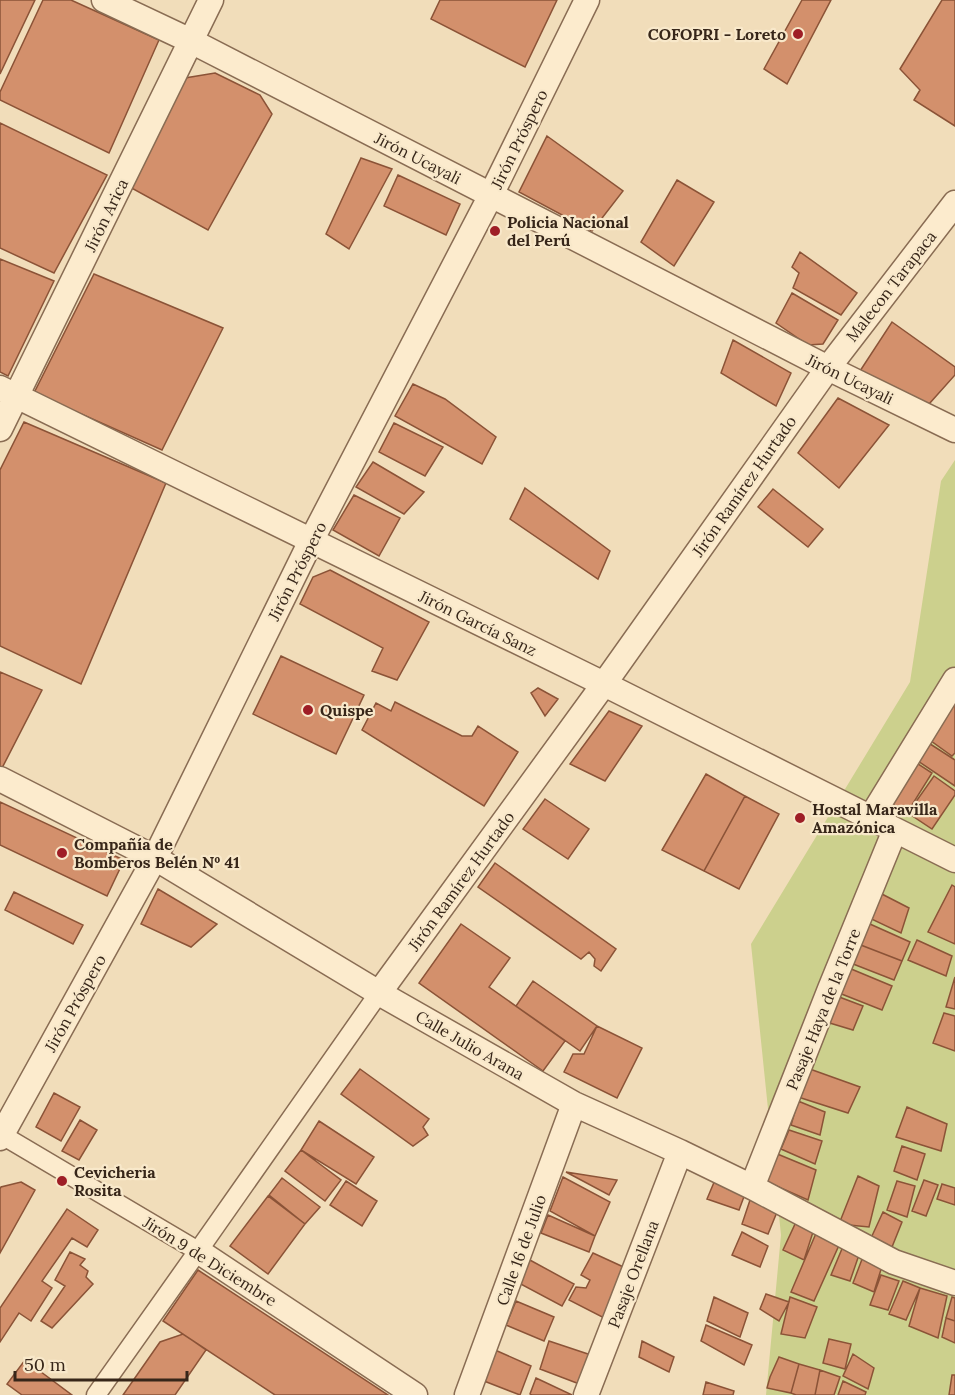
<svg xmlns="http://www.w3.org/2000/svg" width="955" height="1395" viewBox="0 0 955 1395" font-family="Lora,serif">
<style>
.green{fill:#ccd08d}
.building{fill:#d3906c;stroke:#8b5337;stroke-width:1.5}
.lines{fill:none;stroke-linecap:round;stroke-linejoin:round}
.pedestrian-casing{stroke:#896c53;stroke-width:21}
.minor-casing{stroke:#896c53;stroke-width:27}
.pedestrian{stroke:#fcebcd;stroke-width:18}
.minor{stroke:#fcebcd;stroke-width:24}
.poi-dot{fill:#9e1e26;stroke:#f8e8ca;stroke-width:2}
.labels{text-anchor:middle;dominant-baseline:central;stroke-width:4.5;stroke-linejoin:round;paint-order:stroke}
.poi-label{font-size:16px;font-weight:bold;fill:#372619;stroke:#f8e8ca;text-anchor:start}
.street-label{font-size:16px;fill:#372619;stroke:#f8e8ca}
</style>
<rect width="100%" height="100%" fill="#f1ddba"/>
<path class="green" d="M955 460V1395H766L781 1235 751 944 910 682 941 481Z"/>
<path class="building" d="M0 0H35L0 74Z
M43 0H71L159 40 109 153 0 100V92Z
M440 0H557L525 67 431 19Z
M802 0H831L787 84 764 69Z
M942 0H955V126L914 100 920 90 900 69Z
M215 73 260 95 272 114 208 230 126 185 185 78Z
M0 123 107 175 54 273 0 248Z
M547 136 623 191 592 231 519 192Z
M361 158 392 169 349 249 326 234Z
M398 175 460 204 446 235 384 206Z
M677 180 714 202 674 266 641 242Z
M800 252 857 293 841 315 793 288 799 273 792 267Z
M0 259 54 281 8 376 0 372Z
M94 274 223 328 162 450 34 393Z
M792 293 838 320 823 344 808 345 776 323Z
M892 322 955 367V375L929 404 860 371Z
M733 340 791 373 776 406 721 373Z
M413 384 445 399 496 437 482 464 395 416Z
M838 398 889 425 839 488 798 453Z
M24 422 166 483 81 684 0 646V470Z
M394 423 443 447 425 476 379 452Z
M373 462 424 492 404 514 356 487Z
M525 488 610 551 598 579 510 519Z
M773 489 823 529 808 547 758 507Z
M354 495 400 518 379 556 333 530Z
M330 570 429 622 397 680 372 671 383 648 300 604 313 577Z
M281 656 364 695 336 754 253 714Z
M0 672 42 690 0 772Z
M538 688 558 699 545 716 531 693Z
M955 699V753L952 756 927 738Z
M395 702 462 736H472L478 726 518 752 484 806 362 730 376 703 391 711Z
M609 711 642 726 605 781 570 764Z
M924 740 955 760V786L912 757Z
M912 760 932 773 907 813 886 800Z
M706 774 745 796 704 871 662 850Z
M934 776 955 791V795L932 829 908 813Z
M745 796 779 814 739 889 704 871Z
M545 799 589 829 568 859 523 829Z
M0 802 124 860 107 896 0 845Z
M495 863 616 949 601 971 594 966 595 959 589 952 581 959 478 887Z
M952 885 955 887V944L928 932Z
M158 889 217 924 191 947 141 924Z
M876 891 909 908 901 933 865 916Z
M14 892 83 925 73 944 5 910Z
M861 920 910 942 902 961 853 942Z
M461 924 510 958 489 987 565 1041 543 1071 419 983Z
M917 940 952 956 946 976 908 960Z
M853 942 902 961 894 980 848 962Z
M844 966 892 986 882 1010 834 991Z
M955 977V1009L946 1007Z
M533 981 597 1026 580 1051 516 1006Z
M834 995 863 1006 853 1030 823 1021Z
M944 1013 955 1016V1051L933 1043Z
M597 1026 642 1048 617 1098 564 1072 573 1054H584Z
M807 1068 860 1087 848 1113 795 1096Z
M360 1069 429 1119 423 1127 428 1135 413 1146 341 1094Z
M54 1093 80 1107 61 1141 36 1127Z
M798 1101 825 1112 820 1135 791 1125Z
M907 1107 947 1124 941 1151 896 1137Z
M80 1120 97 1130 79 1160 62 1151Z
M319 1121 374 1157 356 1184 301 1150Z
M789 1130 822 1141 815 1164 781 1149Z
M902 1146 925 1154 917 1180 894 1171Z
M301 1150 341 1180 325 1201 285 1171Z
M775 1153 816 1170 808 1200 765 1181Z
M566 1172 617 1180 609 1195Z
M858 1176 879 1186 869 1227 839 1224Z
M563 1177 610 1202 595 1236 550 1211Z
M282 1178 320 1207 305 1224 269 1195Z
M715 1180 745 1194 739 1210 707 1199Z
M924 1180 938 1185 926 1216 912 1211Z
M346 1181 377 1201 362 1226 330 1205Z
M897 1181 915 1186 907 1217 887 1210Z
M21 1182 35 1190 0 1253V1189L1 1187Z
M942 1184 955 1188V1205L937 1199Z
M268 1196 305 1224 268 1274 230 1246Z
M751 1197 777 1212 768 1234 742 1224Z
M67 1209 98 1230 87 1247 72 1238 42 1281 52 1288 31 1321 19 1313 0 1342V1308Z
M883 1212 902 1222 892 1247 871 1238Z
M548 1215 595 1236 589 1252 541 1233Z
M796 1222 814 1229 804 1260 783 1250Z
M817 1231 840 1243 814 1301 791 1292Z
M742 1232 768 1246 760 1267 732 1255Z
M844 1244 860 1252 850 1281 831 1275Z
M70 1252 85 1259 80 1265 88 1271 86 1277 93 1284 52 1328 41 1321 65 1286 55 1280Z
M593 1253 630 1270 610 1321 569 1300 576 1287 586 1288 590 1280 581 1275Z
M864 1254 883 1263 874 1292 853 1283Z
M528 1259 574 1284 562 1306 515 1281Z
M198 1270 388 1395H275L163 1321Z
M881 1275 899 1281 888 1310 870 1305Z
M903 1281 920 1288 906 1320 889 1314Z
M920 1288 947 1296 938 1338 909 1326Z
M766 1294 789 1302 779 1321 760 1309Z
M714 1297 748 1313 740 1337 707 1321Z
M790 1297 817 1307 805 1338 781 1334Z
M952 1297 955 1298V1321L946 1318Z
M516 1301 554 1317 544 1341 506 1325Z
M946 1318 955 1321V1343L942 1337Z
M706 1325 752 1345 744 1365 701 1341Z
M183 1334 206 1350 175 1395H123L160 1342Z
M829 1339 851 1344 845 1369 823 1363Z
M549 1341 594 1356 582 1385 540 1369Z
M642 1341 674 1357 669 1372 639 1357Z
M495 1350 531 1366 520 1395 484 1381Z
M853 1354 874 1368 868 1389 843 1376Z
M779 1357 799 1364 791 1393 767 1388 770 1377Z
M25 1360 72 1395H22L7 1384Z
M799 1364 820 1370 815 1395H796L791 1393Z
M820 1370 840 1377 834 1395H815Z
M952 1375H955V1395H949Z
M536 1378 572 1395H532L530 1394Z
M843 1381 866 1392 865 1395H838Z
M706 1382 734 1391 733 1395H703Z"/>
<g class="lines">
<g class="pedestrian-casing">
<path id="pedestrian" d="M2 1135 198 1251
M96 1395 198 1251 379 993"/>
</g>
<g class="minor-casing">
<path id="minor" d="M104 0 191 41 828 368 955 430
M0 388 604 684 955 860
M0 429 211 0
M0 779 155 858 379 993 574 1104 680 1152 752 1187 894 1262 955 1283
M871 817 955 680
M379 993 604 684 828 368 955 203
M0 1138 155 858 311 541 491 195 587 0
M752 1187 830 989 895 830
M198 1251 415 1395
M467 1395 574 1104
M586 1395 680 1152"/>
</g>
<use href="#pedestrian" class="pedestrian"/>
<use href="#minor" class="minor"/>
</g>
<g class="poi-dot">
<circle cx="798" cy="34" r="6"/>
<circle cx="495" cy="231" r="6"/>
<circle cx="308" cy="710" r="6"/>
<circle cx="800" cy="818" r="6"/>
<circle cx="62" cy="853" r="6"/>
<circle cx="62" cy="1181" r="6"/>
</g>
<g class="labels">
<g class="poi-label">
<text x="786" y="34" text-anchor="end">COFOPRI - Loreto</text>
<text x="507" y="222">Policia Nacional<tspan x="507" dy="18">del Perú</tspan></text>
<text x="320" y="710">Quispe</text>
<text x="812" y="809">Hostal Maravilla<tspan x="812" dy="18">Amazónica</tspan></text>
<text x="74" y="844">Compañía de<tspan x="74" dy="18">Bomberos Belén Nº 41</tspan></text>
<text x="74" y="1172">Cevicheria<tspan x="74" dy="18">Rosita</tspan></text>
</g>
<g class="street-label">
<text transform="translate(519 139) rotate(-64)">Jirón Próspero</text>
<text transform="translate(418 158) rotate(27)">Jirón Ucayali</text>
<text transform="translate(106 215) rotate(-64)">Jirón Arica</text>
<text transform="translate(891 286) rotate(-52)">Malecon Tarapaca</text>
<text transform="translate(850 379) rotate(26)">Jirón Ucayali</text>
<text transform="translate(744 486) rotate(-55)">Jirón Ramírez Hurtado</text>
<text transform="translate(297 571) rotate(-63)">Jirón Próspero</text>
<text transform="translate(478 623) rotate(26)">Jirón García Sanz</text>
<text transform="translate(461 881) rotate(-54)">Jirón Ramírez Hurtado</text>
<text transform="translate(75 1003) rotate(-61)">Jirón Próspero</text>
<text transform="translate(823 1009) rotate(-68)">Pasaje Haya de la Torre</text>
<text transform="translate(470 1045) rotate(30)">Calle Julio Arana</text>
<text transform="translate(521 1250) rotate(-70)">Calle 16 de Julio</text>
<text transform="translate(210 1261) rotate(32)">Jirón 9 de Diciembre</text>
<text transform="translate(633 1274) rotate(-69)">Pasaje Orellana</text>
</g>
</g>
<path d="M15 1371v9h172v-9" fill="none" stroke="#372619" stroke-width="3"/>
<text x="24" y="1371" font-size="18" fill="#372619" stroke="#f8e8ca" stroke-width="4.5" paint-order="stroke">50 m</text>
</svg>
